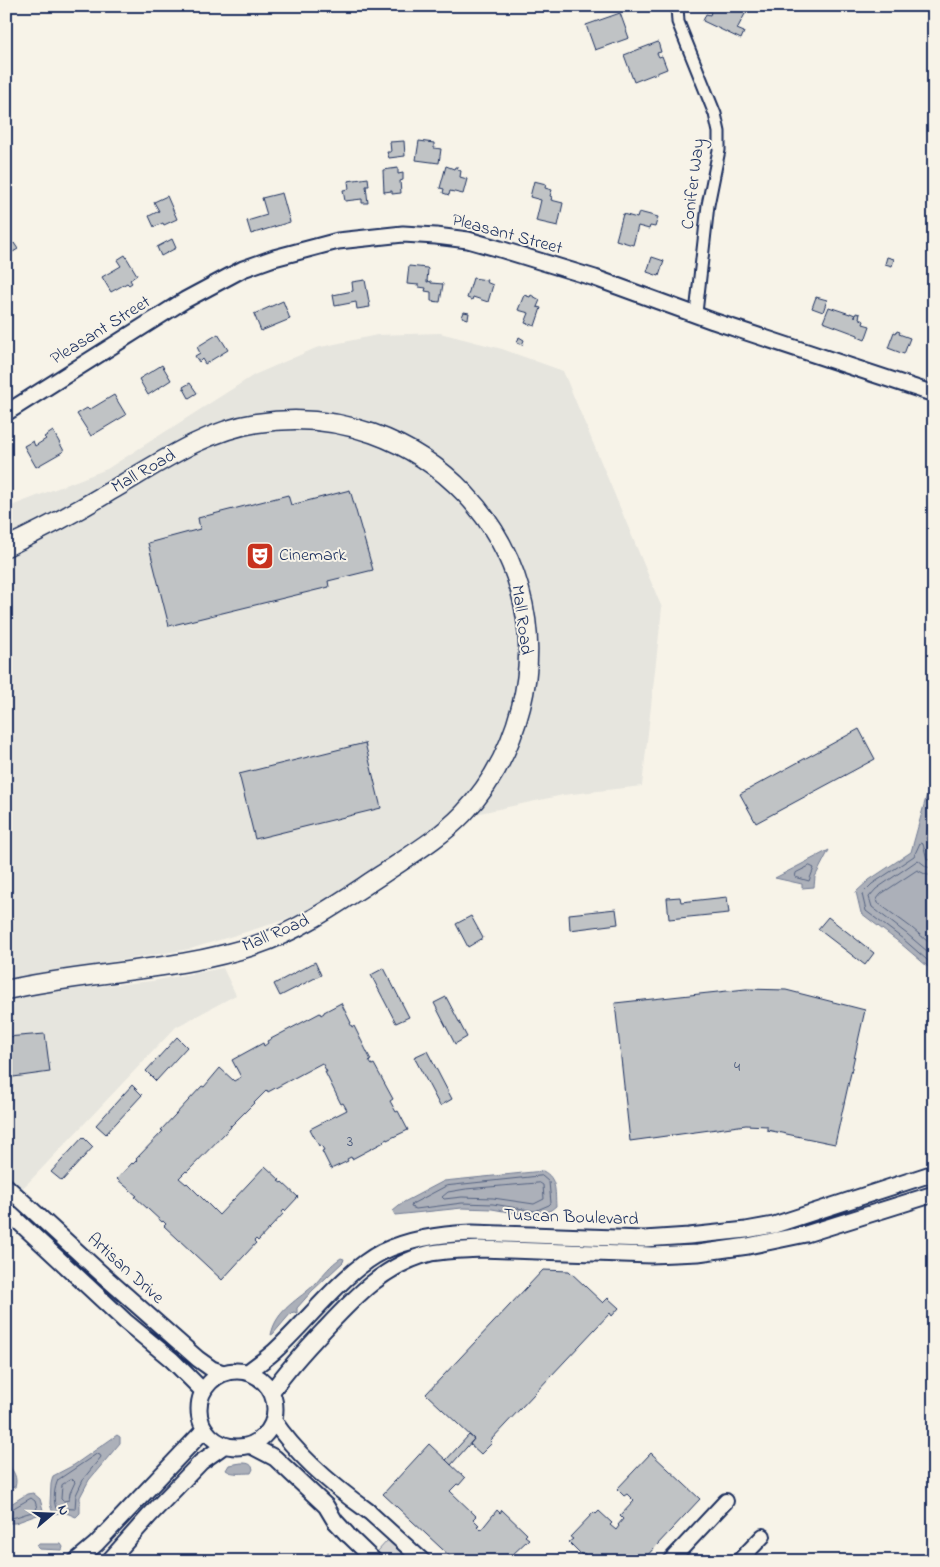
<svg xmlns="http://www.w3.org/2000/svg" width="940" height="1567" viewBox="0 0 940 1567" font-family="'Indie Flower',sans-serif">
<style>
.built{fill:#e6e5de}
.green{fill:#d7d6d4;stroke:#798299}
.water{fill:#acb0b9;stroke:#727c95}
.lines{fill:none;stroke-linecap:round;stroke-linejoin:round}
.shore{stroke:#556382;stroke-width:1}
.building{fill:#c0c3c5;stroke:#1b2f5e}
.minor-casing{stroke:#1b2f5e;stroke-width:15}
.tertiary-casing{stroke:#1b2f5e;stroke-width:18}
.secondary-casing{stroke:#1b2f5e;stroke-width:19}
.primary-casing{stroke:#1b2f5e;stroke-width:21}
.minor{stroke:#f7f3e8;stroke-width:11}
.tertiary{stroke:#f7f3e8;stroke-width:14}
.secondary{stroke:#f7f3e8;stroke-width:15}
.primary{stroke:#f7f3e8;stroke-width:18}
.labels{text-anchor:middle;dominant-baseline:central;stroke-width:4;stroke-linejoin:round;paint-order:stroke}
.number-label{font-size:15px;fill:#445478}
.street-label{font-size:18px;fill:#1b2f5e;stroke:#f7f3e8}
.poi-label{font-size:18px;fill:#1b2f5e;stroke:#f7f3e8;text-anchor:start}
</style>
<rect width="100%" height="100%" fill="#f7f3e8"/>
<filter id="ink" filterUnits="userSpaceOnUse"><feTurbulence type="fractalNoise" baseFrequency=".02" numOctaves="2"/><feDisplacementMap in="SourceGraphic" scale="10" xChannelSelector="R" yChannelSelector="G"/><feConvolveMatrix kernelMatrix="1 2 1 2 8 2 1 2 1" color-interpolation-filters="sRGB"/></filter>
<g filter="url(#ink)">
<path class="built" d="M440 333 502 349 563 371 662 608 642 786 563 795 443 821 301 915 190 949 6 979V508L107 469 254 375 316 348 377 335Z
M223 968 236 995 176 1027 28 1183 6 1203V999L22 994 152 981Z"/>
<path class="green" d="M388 1540 410 1561H387L377 1552Z"/>
<path class="water" d="M934 769V807L930 811 926 838 934 864V972L900 943 861 913 856 892 869 880 911 852Z
M829 850 815 877 814 887 802 888V884L775 878Z
M543 1171C557 1178 555 1191 556 1206L551 1210 537 1216 525 1215 492 1209 462 1208 395 1215 393 1211 404 1202 444 1181Z
M341 1258 344 1259 343 1262 312 1291 297 1308V1313L294 1312 291 1313 273 1334 271 1335C276 1309 299 1300 316 1283 324 1274 330 1265 341 1258Z
M117 1435 120 1437V1443L89 1480 80 1497V1513L76 1517 64 1512 53 1514 50 1504 51 1484 53 1476 74 1465Z
M241 1463C247 1463 251 1463 253 1469L251 1473C243 1473 232 1475 226 1470L229 1465Z
M7 1464C14 1471 18 1478 15 1487L10 1488 6 1490Z
M33 1493 40 1499 43 1510 40 1514 15 1523H8L6 1521V1507L27 1494Z
M38 1544H61L63 1547 62 1550 39 1549 37 1547Z"/>
<g class="lines">
<path class="shore" d="M934 861 927 859 923 844 920 843 914 856 872 884 862 894 866 911 903 939 934 966
M810 866 814 868 809 881 795 877 796 873Z
M934 868 927 867 918 860 876 889 869 897 872 907 907 934 934 957
M934 875H927L917 870 881 894 877 899 878 903 912 928 934 947
M542 1176 549 1182 551 1203 549 1205 535 1211 493 1204 462 1203 416 1209 411 1207 412 1204 446 1186Z
M540 1183 543 1185 544 1199 534 1204 493 1198 462 1197 444 1199 442 1197 448 1192 466 1189Z
M97 1454 100 1455 101 1457 84 1478 76 1495 75 1509 56 1508C53 1500 54 1488 58 1480Z
M72 1479 75 1482 70 1493 69 1500 63 1501 61 1499 62 1485Z
M6 1511 10 1510 31 1498 35 1501 37 1508 34 1512C24 1513 16 1519 6 1518"/>
</g>
<path class="building" d="M708 6H734L746 12 737 29 744 32 741 39 703 21 706 14 710 15 711 12 707 10Z
M620 13 629 38 595 50 586 25Z
M658 42 661 52 657 53 659 57 662 56 667 69 634 82 624 55Z
M404 141 405 156 389 158 387 152H391L390 142Z
M419 141 434 143V148L441 149 439 163 416 160Z
M446 166 454 169 455 167H458L457 169 461 171 460 177 467 179 463 194 450 191 449 195 443 193 444 189 440 188Z
M398 168V174L403 173V180L400 181 401 193 392 194V191L384 192 383 170Z
M368 178 369 186H366L368 203H362V199L345 201 343 190 349 189 348 181Z
M534 181 546 184 545 188 552 190 550 196 552 197 551 200 563 203 558 226 536 221 541 200 530 197Z
M282 193 290 222 251 234 247 221 267 215 262 198Z
M167 196 177 219 164 225 163 223 154 227 149 216 159 211 154 202Z
M639 212 658 217 655 227 650 226 649 229 638 226 633 245 616 240 623 214 637 218Z
M172 239 176 248 161 256 157 247Z
M14 243 18 249 13 252 10 246Z
M125 255 137 275 130 280 132 283 129 285 127 283 111 292 102 277 121 266 117 260Z
M652 257 664 261 659 276 647 272Z
M887 257 894 259 892 266 885 264Z
M409 266 427 268 428 269 427 282 431 281V283L443 284 440 302 431 301V292L425 291 426 288 419 287V285L407 284Z
M473 278 487 280 486 282 493 285 488 302 473 297 472 300 467 298Z
M365 280 370 307 357 309 356 302 335 306 333 295 353 291 352 282Z
M524 295 530 297 531 295 540 300 537 307 541 308 535 326 525 323 529 313 518 310Z
M816 297 827 300 823 312 812 308Z
M283 301 290 319 261 331 254 314Z
M829 307 850 314V313L855 315V317L856 313 860 314 859 318 864 321 863 324 870 326 865 340 858 337V335L823 322Z
M464 312 469 313 468 319 462 317Z
M897 331 900 332 899 334 910 338 904 354 888 348 894 332 896 333Z
M218 334 228 350 205 364 202 359 199 362 195 356 200 353 197 347Z
M519 337 524 340 522 345 517 343Z
M162 365 171 380 148 395 139 379Z
M190 383 197 393 189 398 183 387Z
M114 395 126 415 91 436 77 414 87 408 89 410Z
M53 431 64 451 36 467 24 446 33 441 35 446 46 439 44 437Z
M350 490 373 570 328 581 329 587 169 626 148 543 200 529 198 518 288 495 291 505Z
M859 729 875 759 756 823 740 794Z
M365 743 381 808 255 839 239 774Z
M680 897 681 902 727 897 729 913 669 919 667 898Z
M616 909 618 924 570 930 569 914Z
M471 916 483 938 468 947 456 924Z
M828 917 874 953 865 965 818 929Z
M315 962 321 975 280 996 274 984Z
M384 968 409 1017 396 1023 371 975Z
M746 989 786 990 865 1010 835 1144 767 1130V1126L746 1125 630 1141 615 1003Z
M446 997 467 1037 455 1044 434 1003Z
M341 1003 351 1023H350L352 1027 354 1026 371 1060 369 1061 372 1065 374 1064 393 1099 390 1101 396 1112 398 1111 408 1130 387 1140V1139L383 1141 384 1142 352 1159 351 1157 347 1159 348 1161 331 1169 322 1151 324 1150 321 1145 319 1146 310 1129 347 1110 343 1103 341 1104 325 1072H327L322 1063 268 1092 267 1090 231 1126 230 1125 231 1127 187 1172 186 1171 179 1178 186 1184 187 1183 219 1215 265 1166 280 1180 278 1181 281 1183 282 1182 298 1197 285 1211 284 1210 282 1212 283 1214 258 1241 256 1239 254 1241 256 1243 222 1280 164 1226 166 1224 163 1221 162 1222 135 1197 137 1196 117 1179 132 1163 133 1164 137 1160 136 1159 163 1131 161 1130 202 1086 204 1087 220 1068 234 1081 241 1077 232 1060 263 1043 264 1046 268 1043 267 1041 320 1013 321 1015 324 1013V1012Z
M45 1034 50 1072 6 1078V1037Z
M177 1037 187 1047 156 1081 146 1071Z
M427 1051 452 1099 440 1106 414 1057Z
M132 1085 142 1095 106 1134 96 1125Z
M83 1137 93 1147 62 1181 51 1172Z
M543 1270 569 1271 603 1303 608 1298 619 1308 612 1316 610 1313 490 1441 492 1443 481 1454 470 1444 474 1439 426 1394Z
M469 1435 474 1439 451 1465 446 1460Z
M429 1444 465 1478 459 1485 457 1484 450 1491 476 1516 473 1519 479 1525 477 1526 481 1530 497 1510 500 1513 502 1510 527 1534 525 1536 529 1539 510 1557 518 1561H455L383 1494Z
M651 1453 700 1499 642 1561H587L589 1558 584 1553 582 1555 569 1542 573 1539 570 1537 594 1512 596 1514 599 1511 612 1523 610 1525 616 1530 619 1526 618 1525 623 1519 620 1516 634 1501 627 1494 624 1496 617 1489Z
M328 1552 338 1561H320Z"/>
<g class="lines">
<g class="minor-casing">
<path id="minor" d="M677 6 678 22 715 114 719 132V150L708 205 696 313"/>
</g>
<g class="tertiary-casing">
<path id="tertiary" d="M368 1511 423 1561
M347 1534 375 1561
M670 1561 726 1501
M739 1561 763 1536"/>
</g>
<g class="secondary-casing">
<path id="secondary" d="M6 413 185 300 243 269 274 258 338 241 403 234 436 236 468 240 500 249 595 278 713 321 934 394
M6 1186 104 1276 198 1359 212 1369 223 1373
M6 1210 125 1321 172 1360 203 1391
M199 1409a38 38 0 1 1 76 0a38 38 0 1 1-76 0Z
M248 1372C258 1364 269 1357 278 1348 309 1319 346 1270 382 1252 411 1238 441 1234 472 1233L644 1239 689 1236 746 1230 774 1225 934 1173
M272 1391C288 1369 305 1350 324 1330 354 1298 385 1264 431 1253 447 1250 464 1250 480 1249L651 1255 698 1253 748 1246 806 1234 934 1194
M274 1421C298 1457 333 1486 368 1511
M250 1445 275 1458 326 1506 335 1521 347 1534
M76 1561 96 1544 205 1429
M109 1561 149 1516 201 1462 225 1445"/>
</g>
<g class="primary-casing">
<path id="primary" d="M6 547C42 530 76 512 109 492 156 465 203 431 257 423 420 397 562 544 521 707 511 746 492 784 463 814 440 838 409 856 381 875 341 901 301 930 256 945 175 972 89 971 6 990"/>
</g>
<use href="#minor" class="minor"/>
<use href="#tertiary" class="tertiary"/>
<use href="#secondary" class="secondary"/>
<use href="#primary" class="primary"/>
</g>
</g>
<defs>
<g id="theatre-square" transform="scale(1.4375)"><rect x="-9" y="-9" width="18" height="18" rx="4" fill="#c8321e" stroke="#f7f3e8"/><path d="M-5-5.5Q0-4 5-5.5V0Q5 5 0 6Q-5 5-5 0ZM-3.3-2.5H-1v1.5H-3.3ZM1-2.5H3.3v1.5H1ZM-2.8 1Q0 5.5 2.8 1Z" fill="#fff"/></g>
</defs>
<g fill-rule="evenodd">
<use href="#theatre-square" x="260" y="556"/>
</g>
<g class="labels">
<g class="number-label">
<text x="737" y="1067">4</text>
<text x="350" y="1142">3</text>
</g>
<g class="street-label">
<text transform="translate(694 184) rotate(-83)">Conifer Way</text>
<text transform="translate(507 235) rotate(15)">Pleasant Street</text>
<text transform="translate(101 331) rotate(-32)">Pleasant Street</text>
<text transform="translate(144 472) rotate(-30)">Mall Road</text>
<text transform="translate(521 620) rotate(82)">Mall Road</text>
<text transform="translate(276 934) rotate(-23)">Mall Road</text>
<text transform="translate(571 1218) rotate(2)">Tuscan Boulevard</text>
<text transform="translate(125 1269) rotate(42)">Artisan Drive</text>
</g>
<g class="poi-label">
<text x="279" y="556">Cinemark</text>
</g>
</g>
<rect width="940" height="1567" fill="none" stroke="#f7f3e8" stroke-width="25"/>
<rect x="12" y="12" width="915" height="1542" fill="none" stroke="#1b2f5e" stroke-width="2" filter="url(#ink)"/>
<g transform="translate(52 1514) rotate(71)" stroke="#f7f3e8" stroke-width="4" paint-order="stroke">
<path d="M0-4L9 19L0 12L-9 19Z" fill="#1b2f5e"/>
<text y="-8" font-size="14" font-weight="bold" text-anchor="middle" fill="#1b2f5e">N</text>
</g>
</svg>
